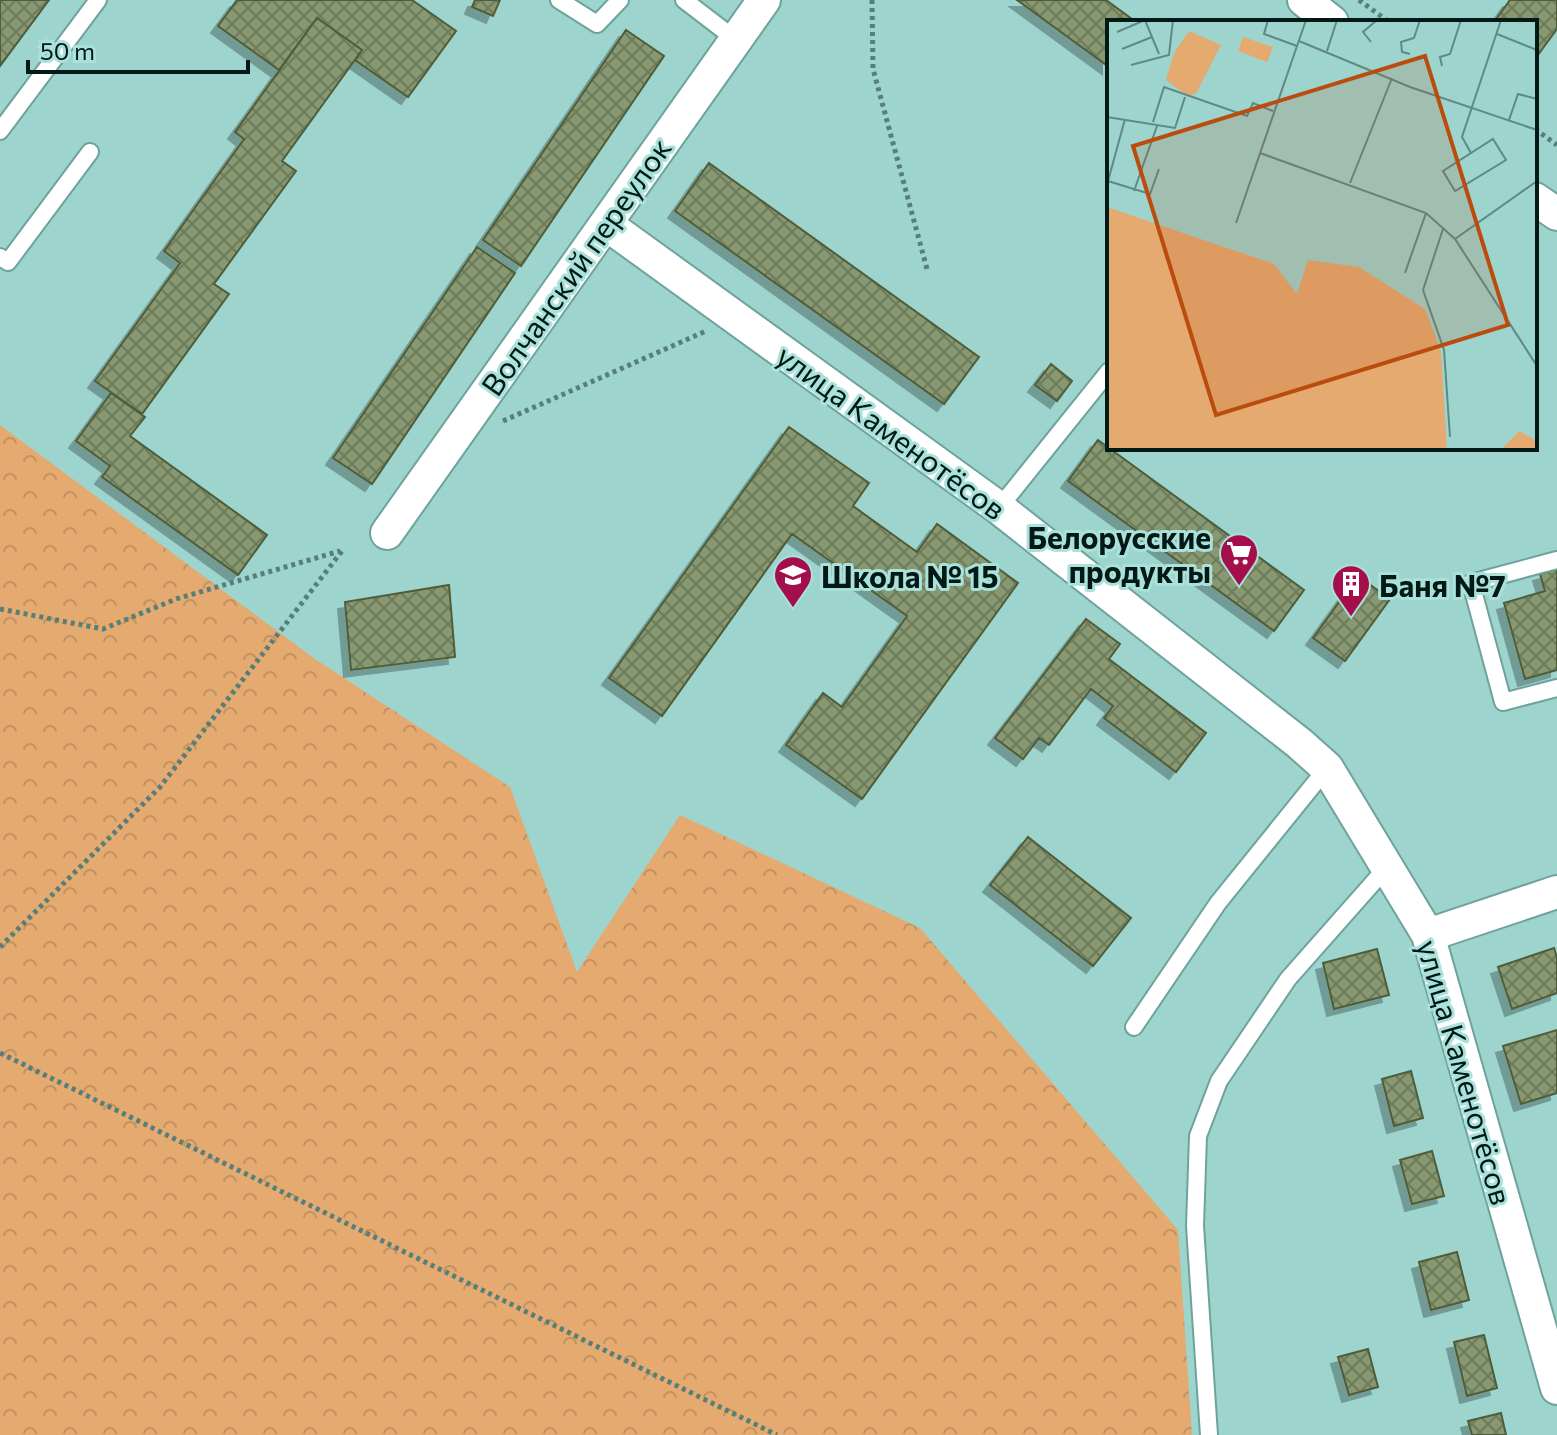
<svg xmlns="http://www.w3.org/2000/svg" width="1557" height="1435" viewBox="0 0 1557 1435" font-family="Commissioner,sans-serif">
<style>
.forest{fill:url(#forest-crowns)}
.building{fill:url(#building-cross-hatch);stroke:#4f5d39;stroke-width:2;filter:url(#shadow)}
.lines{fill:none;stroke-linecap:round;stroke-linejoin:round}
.service-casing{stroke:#6ea39c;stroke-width:20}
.minor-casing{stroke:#6ea39c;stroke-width:36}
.path{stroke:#577f7a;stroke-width:5;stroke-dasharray:4 4;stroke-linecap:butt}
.service{stroke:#fff;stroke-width:16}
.minor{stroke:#fff;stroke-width:32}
.labels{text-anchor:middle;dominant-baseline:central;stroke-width:6;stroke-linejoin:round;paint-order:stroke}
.street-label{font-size:30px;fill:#031916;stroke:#aae1da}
.poi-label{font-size:30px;font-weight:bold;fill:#031916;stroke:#aae1da;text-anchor:start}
.inset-road{fill:none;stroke:#5f8984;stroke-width:2}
.view{fill:#ba4c0e;fill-opacity:0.15;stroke:#ba4c0e;stroke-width:4}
.inset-edge{fill:none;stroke:#031916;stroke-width:4}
</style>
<defs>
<pattern id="forest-crowns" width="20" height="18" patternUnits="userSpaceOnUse" patternTransform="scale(2)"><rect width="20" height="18" fill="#e4aa70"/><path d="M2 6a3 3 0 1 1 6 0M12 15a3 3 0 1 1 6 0" fill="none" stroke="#c29260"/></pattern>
<pattern id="building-cross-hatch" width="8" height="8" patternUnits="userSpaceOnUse" patternTransform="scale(2)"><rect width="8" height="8" fill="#889871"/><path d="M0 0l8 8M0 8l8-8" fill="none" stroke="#6d7b5c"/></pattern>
<filter id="shadow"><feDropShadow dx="-7" dy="7" stdDeviation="0" flood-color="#0004"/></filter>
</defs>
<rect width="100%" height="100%" fill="#9dd4cd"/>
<path class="forest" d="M0 425 315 659 510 787 577 972 680 815 920 928 1178 1230 1192 1435H0Z"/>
<path class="building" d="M0 0H49L0 66Z
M237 0H412L456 31 408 97 355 60 362 50 317 18 279 70 218 26Z
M475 0H500L493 16 472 7Z
M1017 0H1106L1136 22H1109V67Z
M1510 0H1557V29L1535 59V22H1494Z
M317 18 362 50 282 161 296 171 214 284 229 294 142 414 95 381 180 263 164 251 244 139 235 132Z
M626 30 664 56 521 266 483 240Z
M709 163 979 357 944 404 675 211Z
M477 247 515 273 372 484 333 458Z
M1051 364 1072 381 1057 401 1035 385Z
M111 393 145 417 130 436 267 535 238 575 102 477 110 466 76 441Z
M789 427 869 483 853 506 917 552 937 524 1018 583 862 799 786 745 823 693 842 707 907 616 792 534 662 716 609 678Z
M1098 440 1304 590 1274 631 1068 481Z
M1557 569V670L1525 679 1504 603 1545 591 1540 574Z
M1358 576 1390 599 1345 661 1313 638Z
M449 585 455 657 351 670 345 602Z
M1086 619 1120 644 1109 659 1206 733 1176 772 1104 718 1113 706 1091 689 1049 745 1039 738 1023 759 995 738Z
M1028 837 1131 918 1093 966 990 885Z
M1554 948 1557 958V993L1512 1009 1498 967Z
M1377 949 1389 995 1334 1009 1323 963Z
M1557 1030V1093L1521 1104 1503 1046Z
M1411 1071 1423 1118 1394 1126 1382 1079Z
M1432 1151 1444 1196 1412 1204 1400 1160Z
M1457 1252 1469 1300 1431 1310 1419 1262Z
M1484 1335 1497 1388 1467 1396 1454 1342Z
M1368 1349 1378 1387 1349 1395 1338 1357Z
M1501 1413 1506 1435H1472L1468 1421Z"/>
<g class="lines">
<g class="service-casing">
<path id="service" d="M559 0 597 24 620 0
M684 0 735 39
M0 131 98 0
M0 257 8 262 90 152
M999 508 1109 371
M1557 560 1471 583 1503 702 1557 688
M1134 1027 1218 903 1327 768
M1209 1435 1195 1226 1198 1136 1219 1081 1288 979 1387 867"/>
</g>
<g class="minor-casing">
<path id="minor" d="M1304 0 1332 22
M1535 199 1557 214
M606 224 999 508 1299 743 1327 768 1428 935 1557 1388
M387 533 764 0
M1428 935 1557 892"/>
</g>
<path class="path" d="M872 0 873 69 927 269
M1359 0 1389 22
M1535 129 1557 145
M503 421 706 331
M0 609 103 629 176 599 340 551
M0 947 160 787 342 551
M0 1053 777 1435"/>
<use href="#service" class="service"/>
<use href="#minor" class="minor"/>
</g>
<defs>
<g id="supermarket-pin" transform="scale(2)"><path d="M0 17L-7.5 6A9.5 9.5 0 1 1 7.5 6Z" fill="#a40f4b" stroke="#aae1da"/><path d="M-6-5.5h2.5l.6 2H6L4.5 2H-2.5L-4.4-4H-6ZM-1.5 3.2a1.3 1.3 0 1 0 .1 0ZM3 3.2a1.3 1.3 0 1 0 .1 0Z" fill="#fff"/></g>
<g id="school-pin" transform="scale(2)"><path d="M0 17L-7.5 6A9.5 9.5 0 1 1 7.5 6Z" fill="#a40f4b" stroke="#aae1da"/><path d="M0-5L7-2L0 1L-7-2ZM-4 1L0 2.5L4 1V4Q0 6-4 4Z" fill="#fff"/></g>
<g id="building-pin" transform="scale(2)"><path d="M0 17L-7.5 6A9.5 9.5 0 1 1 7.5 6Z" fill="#a40f4b" stroke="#aae1da"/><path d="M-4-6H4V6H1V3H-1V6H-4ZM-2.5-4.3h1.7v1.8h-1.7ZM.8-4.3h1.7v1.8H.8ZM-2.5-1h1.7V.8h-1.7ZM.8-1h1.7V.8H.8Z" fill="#fff"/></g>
</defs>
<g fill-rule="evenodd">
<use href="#supermarket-pin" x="1239" y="553"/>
<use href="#school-pin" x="793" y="575"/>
<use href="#building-pin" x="1351" y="584"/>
</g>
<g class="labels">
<g class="street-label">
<text transform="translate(575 266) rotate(-55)">Волчанский переулок</text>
<text transform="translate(892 431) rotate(36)">улица Каменотёсов</text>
<text transform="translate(1466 1072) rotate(74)">улица Каменотёсов</text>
</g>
<g class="poi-label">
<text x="1211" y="536" text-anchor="end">Белорусские<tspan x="1211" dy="34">продукты</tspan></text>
<text x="821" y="575">Школа № 15</text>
<text x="1379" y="584">Баня №7</text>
</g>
</g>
<g transform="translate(1107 20)">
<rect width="430" height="430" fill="#9dd4cd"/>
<path d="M82 11 114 25 90 72 82 77 59 60 67 33ZM136 17 166 27 160 42 131 31Z" fill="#e4aa70"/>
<path d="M0 187 167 244 190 274 201 240 252 247 318 289 334 331 340 430H0ZM412 411 427 419 430 430H394Z" fill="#e4aa70"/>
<path class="inset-road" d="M161 0 157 14 190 26M10 12 38 0 52 34M390 14 430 30M192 21 303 67 430 110M264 22 256 12 270 0M15 29 45 17M220 31 230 0M303 34 295 32 294 22 307 18 313 0M24 45 62 35 66 0M335 46 333 37 343 34 354 0M0 97 68 108 78 77M18 99 1 161 43 174 52 149M402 100 411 74 430 79M46 102 57 67 140 96 146 83 166 91M386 119 399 140 348 171 336 151ZM153 133 319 193 348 219 430 346M364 133 355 117 394 0M243 163 285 58M27 171 50 106M129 203 199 0M336 209 316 270 337 330 343 417M348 219 430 161M298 253 319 193"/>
<path class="view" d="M318 36 401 305 109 395 26 126Z"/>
<rect width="430" height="430" class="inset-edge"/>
</g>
<path d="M28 60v12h220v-12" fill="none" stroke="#031916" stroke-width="4"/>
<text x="40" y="60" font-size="24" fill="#031916" stroke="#aae1da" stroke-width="6" paint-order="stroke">50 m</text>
</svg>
